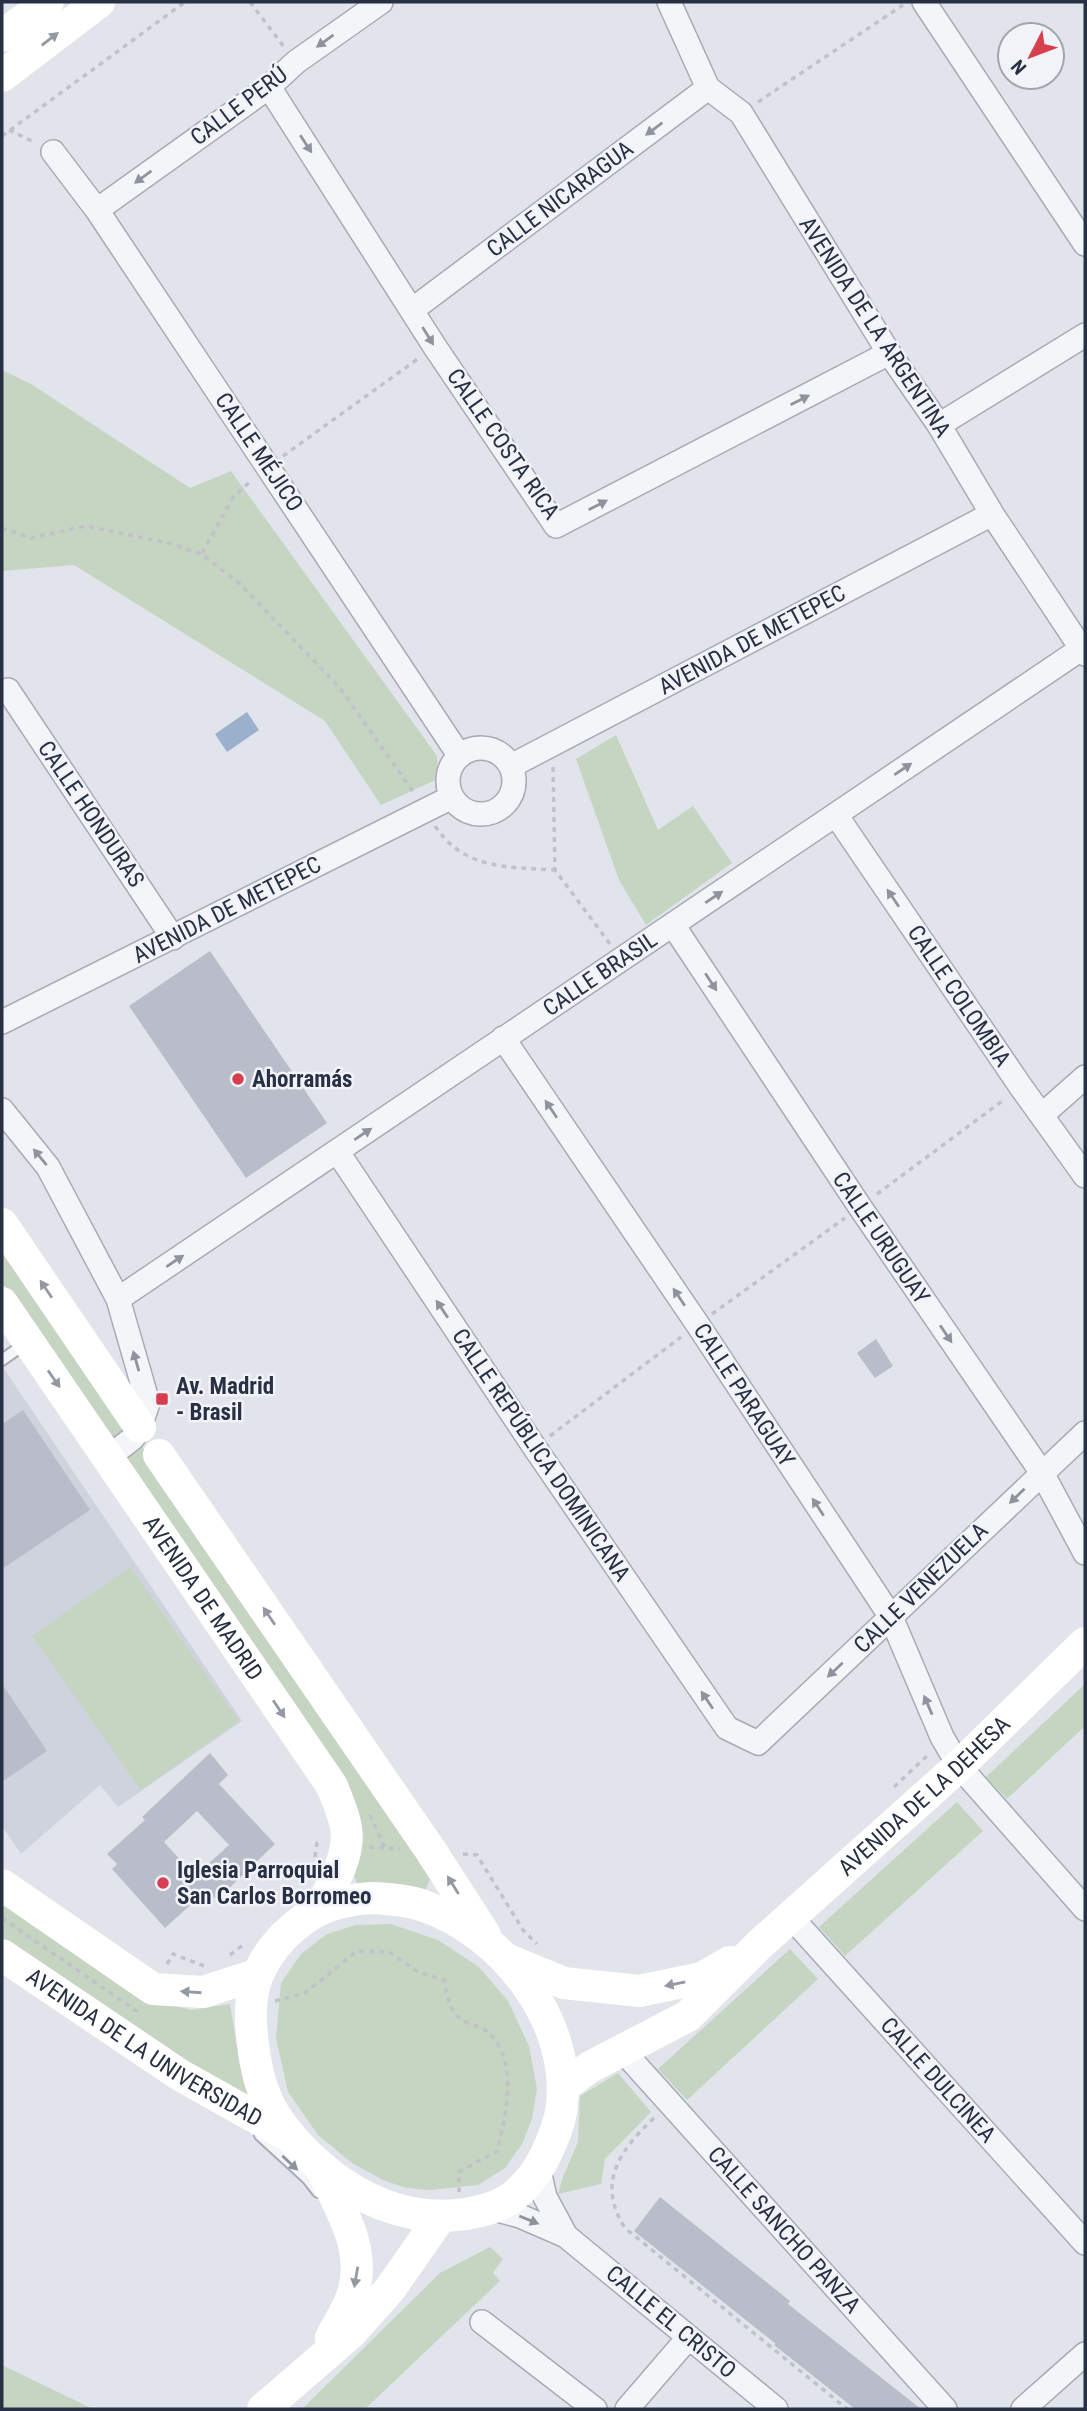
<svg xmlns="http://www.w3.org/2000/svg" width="1087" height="2411" viewBox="0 0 1087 2411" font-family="'Roboto Condensed',sans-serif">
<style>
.built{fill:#cfd3dd}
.green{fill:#c5d5c1}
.water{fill:#9ab0cd}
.building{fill:#b8bdc9;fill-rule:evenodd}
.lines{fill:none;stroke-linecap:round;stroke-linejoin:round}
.lane-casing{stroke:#a6abb6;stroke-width:14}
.street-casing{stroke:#a6abb6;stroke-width:26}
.path{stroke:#bfc2c9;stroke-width:3.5;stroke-dasharray:5 5;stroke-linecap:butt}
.lane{stroke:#f4f5f8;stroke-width:10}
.street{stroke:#f4f5f8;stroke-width:23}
.secondary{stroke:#fff;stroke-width:32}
.oneway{fill:#9498a2}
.oneway2{fill:#8e939e}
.poi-dot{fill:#d73e4e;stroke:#f1f3f8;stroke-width:2.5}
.labels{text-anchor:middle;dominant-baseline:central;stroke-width:5;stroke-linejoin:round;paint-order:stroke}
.street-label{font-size:23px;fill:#283144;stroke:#f1f3f8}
.poi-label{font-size:23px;font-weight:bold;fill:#283144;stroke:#f1f3f8;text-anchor:start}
</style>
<rect width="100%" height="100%" fill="#e1e4eb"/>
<path class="built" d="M2 1366 242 1721 118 1807 100 1785 21 1854 2 1826Z"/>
<path class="green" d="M2 370 31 384 190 488 231 471 437 756 438 779 381 805 325 721 74 565 2 571Z
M616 735 658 830 693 806 732 863 646 925 619 880 576 759Z
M2 1242 433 1871 424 1894 358 1885 352 1871 348 1790 2 1283Z
M130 1567 239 1721 141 1790 32 1636Z
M1085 1684V1726L1007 1799 986 1777Z
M957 1802 983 1831 845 1956 819 1927Z
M2 1893 163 2003 192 2010 230 2004 239 2059 264 2118 2 1938Z
M391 1924 438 1940 479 1967 508 2001 529 2046 537 2089 532 2119 522 2144 505 2168 478 2185 430 2190 406 2188 383 2180 352 2163 318 2135 288 2092 276 2038 281 1983 301 1954 327 1934 356 1925Z
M790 1949 818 1979 687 2100 658 2069Z
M618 2073 651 2112 605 2159 601 2184 558 2194 563 2177 578 2142 580 2096Z
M490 2247 503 2259 493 2273 500 2281 365 2409H302L440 2273Z
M2 2365 93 2409H2Z"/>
<path class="water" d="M247 712 259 730 227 752 215 734Z"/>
<path class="building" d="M210 951 327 1123 246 1178 129 1006Z
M876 1339 893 1366 875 1378 857 1353Z
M23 1410 90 1510 2 1569V1424Z
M2 1684 47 1751 2 1782Z
M210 1753 228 1775 219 1784 275 1844 217 1900 207 1890 165 1928 112 1869 117 1864 107 1854 145 1820 142 1817ZM197 1811 229 1845 195 1876 164 1842Z
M660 2197 790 2301 788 2304 921 2409H855L774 2345 776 2344 634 2231Z"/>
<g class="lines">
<g class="lane-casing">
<path id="lane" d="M2 1360 26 1343
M260 2135 307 2178 318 2192"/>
</g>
<g class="street-casing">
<path id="street" d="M669 2 708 88 741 113 889 353 939 425 992 514 1085 654
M924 2 1085 244
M269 87 435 347 556 526 889 353
M53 152 97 210 459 755
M97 210 269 87 296 62 381 2
M412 310 708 88
M939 425 1085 335
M8 690 173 938
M448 781a33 33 0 1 1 66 0a33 33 0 1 1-66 0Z
M511 766 992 514
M836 815 1021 1087 1085 1176
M673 925 860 1207 1042 1473 1085 1553
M2 1022 452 797
M503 1038 698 1325 891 1617 942 1737 959 1766 1085 1909
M2 1110 48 1167 118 1299 148 1403 140 1427 133 1438 119 1449 103 1451
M1042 1115 1085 1077
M337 1151 535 1448 727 1728 758 1743 1085 1433
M118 1299 1081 649
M791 1917 1085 2243
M623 2051 945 2409
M539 2170 545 2197 566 2236
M490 2208 520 2216 566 2236 776 2409
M482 2322 595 2409
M627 2409 689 2337
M1023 2409 1085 2354"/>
</g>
<path class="path" d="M250 2 284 47
M758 102 903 5
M9 130 36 143
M2 136 185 2
M283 456 419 358
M2 528 31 538 85 526 168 543 201 554 239 583 340 688 414 793
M202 553 234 496 252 480
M553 767 555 870 610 944
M435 826C464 870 509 867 555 870
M877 1194 1005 1099
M712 1314 845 1218
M550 1436 681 1337
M894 1787 929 1754
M370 1815 385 1848
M369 1847 400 1849
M463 1854 477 1855 523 1930 537 1944
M315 1857 317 1843 323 1844
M2 1918 138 2012
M230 1955 243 1945
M167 1964 173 1954 204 1966
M275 2001 305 1993 357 1951 389 1952 418 1972 444 1980C448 1998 449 2013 466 2022 472 2026 481 2026 486 2031 520 2057 506 2116 497 2151L459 2172V2192
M654 2118C620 2150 596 2183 625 2228L847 2409"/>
<use href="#lane" class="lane"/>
<use href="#street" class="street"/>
<g class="secondary">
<path d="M2 36 48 2"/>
<path d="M2 76 99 2"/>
<path d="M2 1224 140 1427"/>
<path id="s1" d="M2 1303 332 1786C339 1805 350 1826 346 1846 343 1868 329 1890 319 1909"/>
<path d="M159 1455 431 1851 485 1935"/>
<path d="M2 1885 153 1989 203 1992 256 1975"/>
<path d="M372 1898C389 1899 408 1900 424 1906 502 1933 571 2019 562 2105 561 2120 554 2136 548 2150 537 2175 518 2199 491 2208 422 2230 357 2203 308 2155 291 2138 273 2118 265 2095 258 2079 255 2061 253 2044 247 2000 252 1970 283 1937 310 1910 334 1900 372 1898Z"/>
<path id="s2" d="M2 1955 180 2075 287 2135"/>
<path d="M506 1959 564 1983 639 1991 702 1978 730 1962"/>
<path id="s3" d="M563 2087 590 2067 688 2016 759 1945 959 1766 1085 1643"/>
<path d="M323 2172C342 2212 369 2254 351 2299 346 2313 337 2325 331 2338"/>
<path d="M263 2409 351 2333 390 2289 441 2216"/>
</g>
</g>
<defs><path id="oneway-solid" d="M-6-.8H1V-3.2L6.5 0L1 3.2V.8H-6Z" transform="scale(1.75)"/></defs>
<g class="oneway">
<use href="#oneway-solid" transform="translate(50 39) rotate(-38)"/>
<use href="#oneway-solid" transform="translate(46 1289) rotate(-124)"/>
<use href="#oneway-solid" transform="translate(54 1379) rotate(55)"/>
<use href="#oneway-solid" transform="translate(269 1616) rotate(-124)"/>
<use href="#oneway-solid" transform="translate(279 1709) rotate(56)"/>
<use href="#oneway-solid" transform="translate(453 1885) rotate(-122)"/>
<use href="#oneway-solid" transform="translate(675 1984) rotate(169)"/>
<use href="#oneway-solid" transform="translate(191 1992) rotate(-176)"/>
<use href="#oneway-solid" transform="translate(356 2277) rotate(100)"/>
</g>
<g class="oneway2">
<use href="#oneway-solid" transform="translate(325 41) rotate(144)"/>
<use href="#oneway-solid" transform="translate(654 129) rotate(143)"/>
<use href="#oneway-solid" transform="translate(306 144) rotate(57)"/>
<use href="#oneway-solid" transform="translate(143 177) rotate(144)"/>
<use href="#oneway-solid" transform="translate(428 336) rotate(58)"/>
<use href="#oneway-solid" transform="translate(800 400) rotate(-27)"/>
<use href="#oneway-solid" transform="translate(598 505) rotate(-27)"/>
<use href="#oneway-solid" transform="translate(903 769) rotate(-34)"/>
<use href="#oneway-solid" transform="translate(714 897) rotate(-34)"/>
<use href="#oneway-solid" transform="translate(893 898) rotate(-124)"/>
<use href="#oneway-solid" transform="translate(711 982) rotate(57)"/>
<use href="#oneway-solid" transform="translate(551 1109) rotate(-124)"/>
<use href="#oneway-solid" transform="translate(363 1134) rotate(-34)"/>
<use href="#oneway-solid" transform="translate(40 1157) rotate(-129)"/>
<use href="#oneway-solid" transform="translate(175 1261) rotate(-34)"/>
<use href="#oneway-solid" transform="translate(679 1297) rotate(-124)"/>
<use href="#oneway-solid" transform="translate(442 1309) rotate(-124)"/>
<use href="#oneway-solid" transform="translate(946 1334) rotate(56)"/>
<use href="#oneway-solid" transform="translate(136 1361) rotate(-106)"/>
<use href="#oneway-solid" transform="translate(1017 1496) rotate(136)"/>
<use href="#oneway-solid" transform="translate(818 1507) rotate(-123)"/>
<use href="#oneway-solid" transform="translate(835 1670) rotate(137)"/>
<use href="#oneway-solid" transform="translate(707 1700) rotate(-124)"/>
<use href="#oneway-solid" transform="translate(928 1705) rotate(-113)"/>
<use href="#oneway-solid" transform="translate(290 2163) rotate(43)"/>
<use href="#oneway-solid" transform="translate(529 2220) rotate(22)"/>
</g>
<g class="poi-dot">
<circle cx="238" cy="1079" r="7"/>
<rect x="155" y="1392" width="14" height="14" rx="3.5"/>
<circle cx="163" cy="1883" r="7"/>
</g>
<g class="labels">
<g class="street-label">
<text transform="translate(239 106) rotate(-37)">CALLE PERÚ</text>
<text transform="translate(560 199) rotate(-37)">CALLE NICARAGUA</text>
<text transform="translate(875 327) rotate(57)">AVENIDA DE LA ARGENTINA</text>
<text transform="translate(503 444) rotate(55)">CALLE COSTA RICA</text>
<text transform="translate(259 452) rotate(56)">CALLE MÉJICO</text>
<text transform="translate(752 640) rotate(-28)">AVENIDA DE METEPEC</text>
<text transform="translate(91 814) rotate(56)">CALLE HONDURAS</text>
<text transform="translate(227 910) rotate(-27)">AVENIDA DE METEPEC</text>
<text transform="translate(600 974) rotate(-34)">CALLE BRASIL</text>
<text transform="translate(959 996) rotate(56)">CALLE COLOMBIA</text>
<text transform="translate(881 1238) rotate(56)">CALLE URUGUAY</text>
<text transform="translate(744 1395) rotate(57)">CALLE PARAGUAY</text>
<text transform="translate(541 1455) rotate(56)">CALLE REPÚBLICA DOMINICANA</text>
<text transform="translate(921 1588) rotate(-44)">CALLE VENEZUELA</text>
<text stroke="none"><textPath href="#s1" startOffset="357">AVENIDA DE MADRID</textPath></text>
<text stroke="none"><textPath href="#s3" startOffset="467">AVENIDA DE LA DEHESA</textPath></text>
<text stroke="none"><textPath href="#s2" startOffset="170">AVENIDA DE LA UNIVERSIDAD</textPath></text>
<text transform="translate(938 2080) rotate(48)">CALLE DULCINEA</text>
<text transform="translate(784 2230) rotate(48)">CALLE SANCHO PANZA</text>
<text transform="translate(671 2322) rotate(40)">CALLE EL CRISTO</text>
</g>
<g class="poi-label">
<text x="252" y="1079">Ahorramás</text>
<text x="176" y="1386">Av. Madrid<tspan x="176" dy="26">- Brasil</tspan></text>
<text x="177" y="1870">Iglesia Parroquial<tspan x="177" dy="26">San Carlos Borromeo</tspan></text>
</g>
</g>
<rect width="1087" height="2411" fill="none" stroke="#283144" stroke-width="7"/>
<g transform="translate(1031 56) rotate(228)"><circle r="33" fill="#f1f3f8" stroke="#a1a5b0" stroke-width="2"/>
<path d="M0-5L12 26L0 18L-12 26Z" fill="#d73e4e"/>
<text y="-10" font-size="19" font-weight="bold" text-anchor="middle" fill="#283144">N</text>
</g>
</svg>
